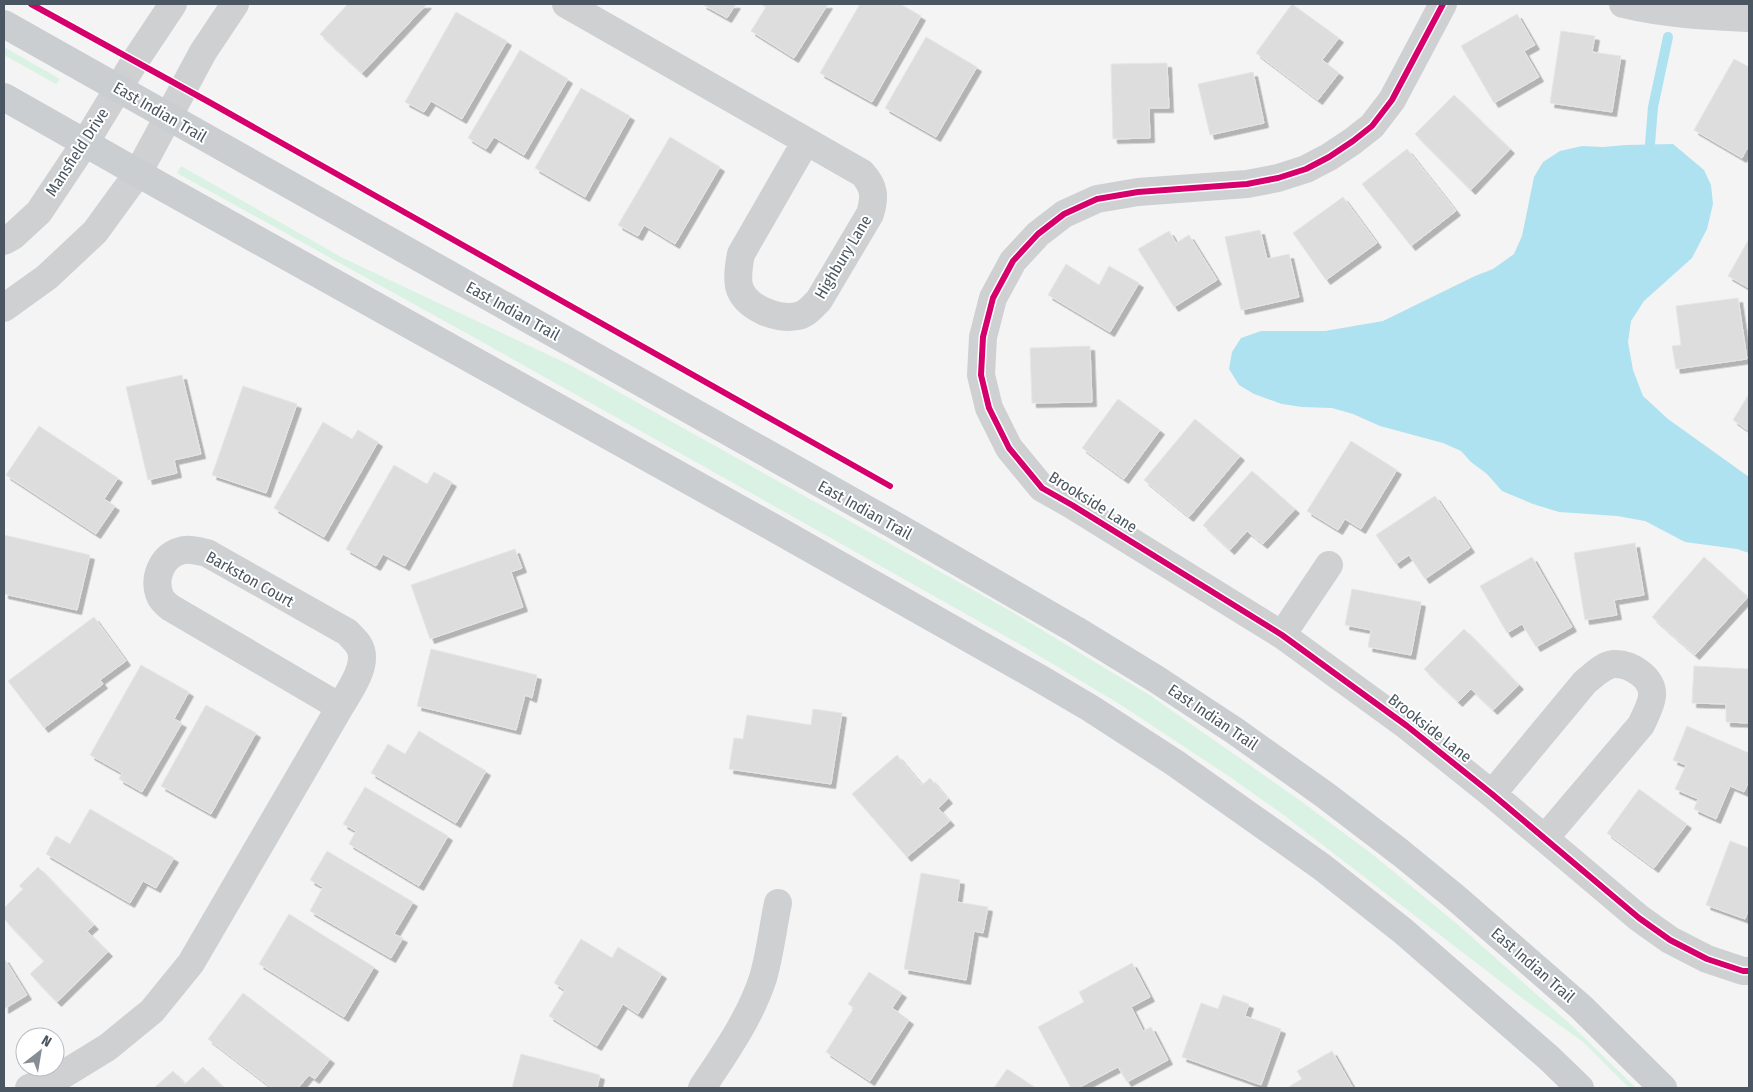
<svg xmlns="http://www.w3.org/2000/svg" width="1753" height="1092" viewBox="0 0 1753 1092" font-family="'Fira Sans Condensed',sans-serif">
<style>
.green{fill:#d9f2e3}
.water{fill:#aee2f0}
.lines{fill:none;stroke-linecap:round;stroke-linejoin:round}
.stream{stroke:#aee2f0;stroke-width:10}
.building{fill:#ddddde;stroke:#e5e6e7;filter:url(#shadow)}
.minor{stroke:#ced0d2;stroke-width:28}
.major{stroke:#caced1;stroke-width:28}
.cycleway-casing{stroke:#fff;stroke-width:9}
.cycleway{stroke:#d6006c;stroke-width:6}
.labels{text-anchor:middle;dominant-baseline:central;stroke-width:4;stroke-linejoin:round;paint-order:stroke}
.street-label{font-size:16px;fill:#4a5661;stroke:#fff}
</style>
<defs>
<filter id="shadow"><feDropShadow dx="4.5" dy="4.5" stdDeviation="0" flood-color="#0004"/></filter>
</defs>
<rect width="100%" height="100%" fill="#f4f4f4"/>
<path class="green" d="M4 47 60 79 56 84 4 55Z
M181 166 343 258 572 366 1014 613 1151 696 1298 799 1372 854 1457 924 1570 1024 1636 1088H1629L1583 1042 1526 1001 1285 816 1230 777 1121 705 1023 646 477 339 177 173Z"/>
<path class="water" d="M1673 144 1704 170 1711 185 1713 204 1707 229 1692 258 1644 301 1631 321 1628 342 1633 370 1643 396 1668 419 1749 477V553L1737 549 1685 542 1645 521 1617 516 1559 512 1533 504 1502 491 1487 474 1471 462 1461 451 1443 443 1380 426 1353 414 1332 408 1302 407 1282 404 1254 394 1239 385 1229 369 1232 352 1241 338 1261 331H1325L1383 321 1475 276 1493 269 1514 254 1522 236 1534 177 1543 162 1560 151 1582 146 1603 147 1626 145Z"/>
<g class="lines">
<path class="stream" d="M1650 144 1653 107 1668 37"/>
</g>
<path class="building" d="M348 4H427L362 73 320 34Z
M702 4H736L727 18Z
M760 4H828L794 58 751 31 766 7Z
M860 4H900L921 16 872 102 820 73Z
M1292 4 1339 38 1322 60 1339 73 1318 100 1256 53Z
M456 12 507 41 462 119 431 101 424 112 405 102Z
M1517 14 1535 45 1524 51 1539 77 1494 103 1461 46Z
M1561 31 1595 36 1592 52 1621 56 1612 112 1550 103Z
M926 37 977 67 936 137 885 108Z
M520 50 568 79 524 155 494 137 486 149 468 138Z
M1734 59 1749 67V145L1742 158 1694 130Z
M1167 63 1169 108H1149L1150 138 1113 139 1111 64Z
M1253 72 1264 123 1210 135 1198 84Z
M581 88 630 116 585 197 535 168Z
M1454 95 1510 149 1471 190 1415 134Z
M670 137 720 167 675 244 644 225 638 236 618 225Z
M1407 149 1456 211 1411 246 1362 184Z
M1343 197 1377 243 1326 280 1293 233Z
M1260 230 1267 259 1289 254 1299 297 1241 310 1225 237Z
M1169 231 1176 243 1189 235 1217 280 1174 307 1138 249Z
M1749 239V288L1728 276Z
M1066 264 1099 285 1109 266 1139 283 1110 332 1048 295Z
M1738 298 1747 359 1676 369 1672 346 1681 345 1676 306Z
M1090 346 1092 402 1032 403 1030 348Z
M182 375 201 454 174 460 177 473 148 480 126 387Z
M243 386 297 404 266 493 212 475Z
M1749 394V431L1733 420Z
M1118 399 1160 430 1124 479 1082 448Z
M1195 419 1240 456 1189 517 1144 480Z
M323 422 352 439 358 430 378 442 324 537 274 508Z
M39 426 118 478 104 499 115 506 96 534 6 475Z
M1351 441 1397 470 1361 529 1345 519 1338 530 1307 511Z
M394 465 427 484 434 472 452 482 405 566 383 554 376 566 346 549Z
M1252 471 1295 509 1263 544 1247 531 1230 550 1203 525Z
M1435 496 1470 548 1425 579 1409 555 1396 564 1376 535Z
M4 535 90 555 77 610 4 594Z
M1635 543 1644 595 1614 600 1617 615 1585 620 1574 553Z
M515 549 522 568 511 572 523 607 430 639 411 585Z
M1532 557 1572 627 1536 647 1522 624 1507 633 1480 586Z
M1704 557 1748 597 1695 655 1652 617Z
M1352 589 1421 602 1411 655 1368 647 1371 630 1345 625Z
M94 617 126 661 100 680 103 684 44 728 8 681Z
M1464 629 1519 685 1493 710 1471 689 1458 702 1424 669Z
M431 649 537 675 532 698 525 695 516 730 417 706Z
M141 665 189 692 174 719 182 723 142 792 119 779 122 773 90 755Z
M1694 666 1749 669V723L1726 722V704L1692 703Z
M206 705 256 733 211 814 161 786Z
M813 709 842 713 831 784 729 769 734 738 743 739 747 715 811 725Z
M1687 726 1749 753V781L1744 792 1730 786 1716 819 1694 809 1698 799 1675 789 1686 765 1673 760Z
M419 731 486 771 456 823 371 773 388 744 405 754Z
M897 755 922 785 930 778 948 799 938 808 950 821 907 857 852 794Z
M365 787 448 836 419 886 349 844 356 831 343 824Z
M1639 789 1687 824 1654 868 1607 833Z
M90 809 174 858 156 888 143 881 130 903 46 854 56 836 70 844Z
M1730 841 1749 848V908L1745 919 1706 905Z
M327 851 413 902 394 934 403 938 391 958 310 911 323 887 310 880Z
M38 867 94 925 87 931 108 952 57 1002 30 974 44 961 4 919V908L23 889 19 886Z
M921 873 960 880 957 902 988 907 983 933 974 931 966 980 904 969Z
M289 914 374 967 344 1017 259 964Z
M581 939 612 958 618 947 662 974 638 1014 623 1004 597 1046 549 1016 565 990 554 983Z
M4 958 27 995 4 1009Z
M1132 963 1150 997 1131 1007 1143 1031 1151 1027 1168 1060 1127 1082 1118 1067 1078 1088H1071L1038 1027 1084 1002 1079 992Z
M869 972 902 993 892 1008 909 1020 870 1081 826 1052 854 1008 848 1004Z
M243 993 330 1059 315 1079 309 1075 298 1088H272L208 1039Z
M1223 995 1249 1004 1245 1016 1281 1029 1261 1085 1182 1057 1201 1003 1218 1009Z
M1332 1051 1353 1088H1287L1302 1079 1297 1071Z
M521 1054 600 1075 597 1088H512Z
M203 1067 224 1088H154L173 1071 185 1084Z
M1007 1069 1036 1088H994Z"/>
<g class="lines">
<path class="minor" d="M566 4 862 173C875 187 875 197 870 214L819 300C813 306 806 315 797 316 778 321 744 307 739 286 737 276 739 264 741 254L806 141
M1443 4 1392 100 1372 126 1353 141 1329 157 1306 169 1278 178 1247 184 1138 192 1097 199 1064 214 1038 234 1013 261 993 298 983 337 981 375 989 408 1009 448 1042 488 1072 505 1282 635 1407 726 1492 794 1639 918 1670 940 1707 959 1743 971H1749
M1623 4C1664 14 1707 16 1749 18
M4 241 13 236 39 212 85 143 135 61 173 4
M4 308 47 277 95 232 138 173 203 52 235 4
M1282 635 1329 565
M1492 794 1585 682C1594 675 1603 665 1614 664 1630 663 1654 678 1652 696 1651 706 1645 716 1641 725L1545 838
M29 1088 64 1074 108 1047 152 1011 191 963 340 707C349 691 371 663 358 644 355 640 351 636 347 632L207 553C199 551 188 548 180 551 161 557 153 579 160 596 162 601 167 605 171 608L340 707
M702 1088C725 1053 750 1018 763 978 770 954 773 927 778 903"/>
<path class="major" d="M4 24 896 526 1076 630 1156 679 1235 731 1325 795 1401 853 1456 898 1581 1007 1663 1088
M4 97 159 185 774 528 1039 678 1090 708 1175 763 1322 867 1403 931 1549 1058 1580 1088"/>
<g class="cycleway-casing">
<path id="cycleway" d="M31 4 209 102 890 486
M1443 4 1392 100 1372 126 1353 141 1329 157 1306 169 1278 178 1247 184 1138 192 1097 199 1064 214 1038 234 1013 261 993 298 983 337 981 375 989 408 1009 448 1042 488 1072 505 1282 635 1407 726 1492 794 1639 918 1670 940 1707 959 1743 971H1749"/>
</g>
<use href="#cycleway" class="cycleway"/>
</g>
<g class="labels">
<g class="street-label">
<text transform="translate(160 112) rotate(30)">East Indian Trail</text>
<text transform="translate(77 152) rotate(-57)">Mansfield Drive</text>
<text transform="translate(843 257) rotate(-59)">Highbury Lane</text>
<text transform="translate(513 311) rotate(29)">East Indian Trail</text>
<text transform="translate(1093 502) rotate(32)">Brookside Lane</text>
<text transform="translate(865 510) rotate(29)">East Indian Trail</text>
<text transform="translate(250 579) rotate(29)">Barkston Court</text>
<text transform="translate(1213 717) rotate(34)">East Indian Trail</text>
<text transform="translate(1430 728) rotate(38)">Brookside Lane</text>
<text transform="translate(1533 965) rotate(41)">East Indian Trail</text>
</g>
</g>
<rect width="1753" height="1092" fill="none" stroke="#4a5661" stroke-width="10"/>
<g transform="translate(40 1052) rotate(31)"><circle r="24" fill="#ffffff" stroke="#b7bbc0"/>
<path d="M0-4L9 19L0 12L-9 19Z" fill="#868d94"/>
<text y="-8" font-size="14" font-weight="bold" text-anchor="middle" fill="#4a5661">N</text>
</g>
</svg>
